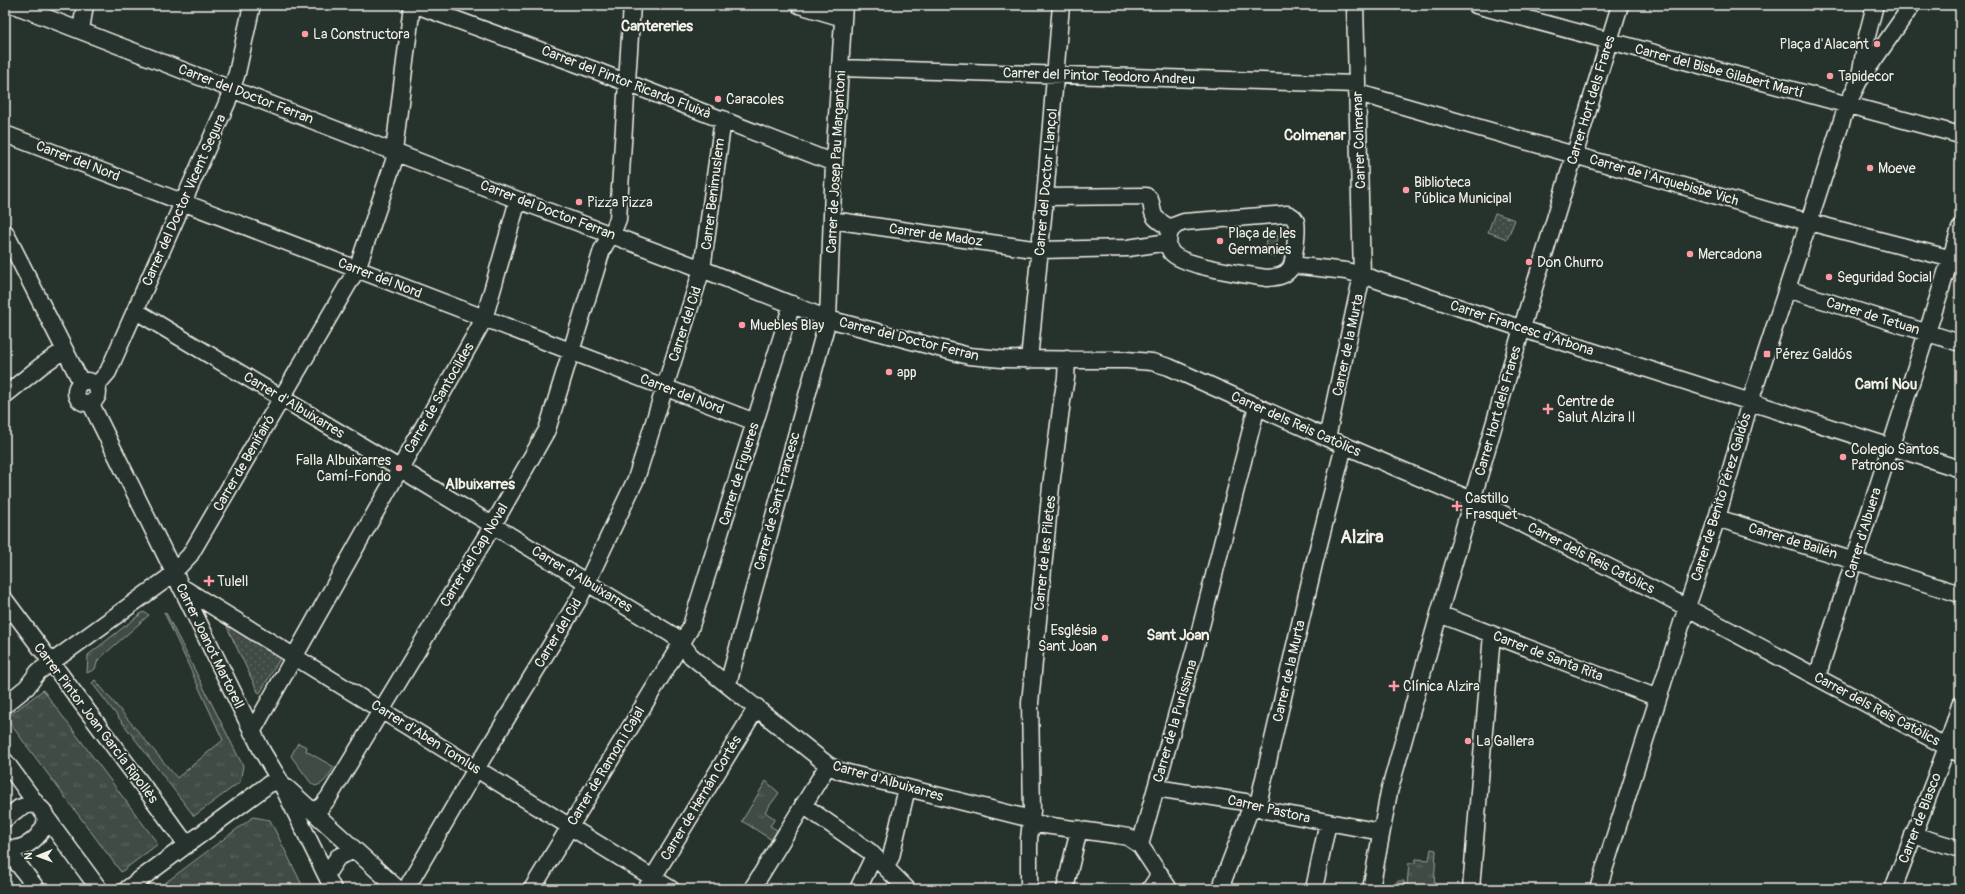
<svg xmlns="http://www.w3.org/2000/svg" width="1965" height="894" viewBox="0 0 1965 894" font-family="Pangolin,sans-serif">
<style>
.grass{fill:url(#grass-tufts);stroke:#9a9e96}
.park{fill:url(#park-dots);stroke:#9a9e96}
.garden{fill:#414b45;stroke:#9a9e96}
.lines{fill:none;stroke-linecap:round;stroke-linejoin:round}
.minor-casing{stroke:#f4f1e8;stroke-width:19}
.minor{stroke:#26332d;stroke-width:16}
.poi-dot{fill:#ff9aa2;stroke:#26332d;stroke-width:1.5}
.labels{text-anchor:middle;dominant-baseline:central;stroke-width:3.5;stroke-linejoin:round;paint-order:stroke}
.poi-label{font-size:14px;fill:#f4f1e8;stroke:#26332d;text-anchor:start}
.street-label{font-size:14px;fill:#f4f1e8;stroke:#26332d}
.neighbourhood-label{font-size:15px;font-weight:bold;fill:#f4f1e8;stroke:#26332d}
.district-label{font-size:18px;font-weight:bold;fill:#f4f1e8;stroke:#26332d}
</style>
<defs>
<pattern id="grass-tufts" width="24" height="20" patternUnits="userSpaceOnUse"><rect width="24" height="20" fill="#414b45"/><path d="M3 7l-1-3M5 7V3M7 7l1-3M15 17l-1-3M17 17v-4M19 17l1-3" fill="none" stroke="#5d6560"/></pattern>
<pattern id="park-dots" width="8" height="8" patternUnits="userSpaceOnUse"><rect width="8" height="8" fill="#414b45"/><path d="M2 2h.1M6 6h.1" fill="none" stroke="#5d6560" stroke-width="1.8" stroke-linecap="round"/></pattern>
</defs>
<rect width="100%" height="100%" fill="#26332d"/>
<filter id="ink" filterUnits="userSpaceOnUse"><feTurbulence type="fractalNoise" baseFrequency=".025" numOctaves="2"/><feDisplacementMap in="SourceGraphic" scale="8" xChannelSelector="R" yChannelSelector="G"/><feConvolveMatrix kernelMatrix="1 2 1 2 8 2 1 2 1" color-interpolation-filters="sRGB"/></filter>
<g filter="url(#ink)">
<path class="grass" d="M143 612 149 615 98 660 95 669 87 673 88 655Z
M164 612 166 613 243 766 240 782 194 816 92 683 95 680 177 778 223 740Z
M43 690 158 844 121 872 6 718Z
M766 781 779 793 765 812 775 819 770 826 777 830 772 840 742 821Z
M253 817 270 820 304 889H157Z
M1431 849 1436 850 1434 889H1396L1397 881H1404V884L1407 885 1409 863H1415L1416 859 1429 860Z"/>
<path class="park" d="M1495 213 1515 220 1507 239 1488 232Z
M1267 233 1278 236 1275 257 1264 253Z
M229 625 279 657V660L260 693 258 692 227 627Z"/>
<path class="garden" d="M298 743 307 747 306 751 334 767C329 775 325 784 315 786L311 783 291 756Z"/>
<g class="lines">
<g class="minor-casing">
<path id="minor" d="M14 5 518 200 702 269 828 319 969 356 1002 359 1126 360 1152 362 1169 367 1327 438 1493 509 1656 591 1960 754
M416 5 594 70 834 163
M799 5 843 18
M1476 5 1960 135
M81 30 85 5
M840 68 1357 84
M1860 76 1867 36 1875 5
M1358 93 1801 220 1960 261
M5 134 755 422
M394 151 412 5
M1045 197 1146 196C1154 200 1150 210 1155 217 1159 222 1166 225 1172 229
M1287 214C1291 215 1295 218 1296 222 1298 228 1294 264 1290 269 1284 277 1275 277 1267 278 1248 275 1181 266 1171 252 1167 246 1168 238 1170 231L1176 225 1184 222Z
M832 220 1040 250 1128 248 1168 242
M5 232 81 382
M1292 265 1346 271 1362 275 1538 334 1960 469
M1787 289 1960 343
M136 311 399 468 671 634 677 638 691 656 828 765 840 771 1031 819
M1029 360 1045 197 1061 5
M76 392a11 11 0 1 1 22 0a11 11 0 1 1-22 0Z
M96 386 108 372 227 103 237 73 252 5
M5 395 41 366 64 350
M90 402 262 751 280 781 333 889
M1327 438 1362 275 1355 5
M1717 518 1960 594
M180 586 671 889
M5 600 187 845
M1439 614 1658 698
M1817 677 1960 229
M728 684 828 319 834 163 844 5
M5 705 27 687 38 672 168 578 190 555 357 269 397 152
M252 732 484 319 518 200
M5 761 99 889
M287 788 398 889
M1156 788 1245 802 1265 810 1381 832
M803 805 869 851 907 889
M313 811 322 806 329 797 493 525 547 430 602 250 614 229 618 219 632 5
M5 819 19 808 30 804C68 811 27 860 5 846
M1030 823 1116 835 1128 837 1140 845
M1913 835 1960 849
M5 847 37 889
M885 866 891 857 907 788
M326 875 338 857 355 850
M127 889 269 784 280 781
M406 889 476 769 579 599 636 479 702 269 723 119
M532 889 690 629 792 304
M646 889 757 707
M752 889 828 765
M858 889 874 856
M1029 889V839L1032 811 1030 703 1051 486 1062 401 1066 378 1067 359
M1065 889 1079 829
M1150 889 1160 874
M1169 889 1140 845 1198 638 1257 406
M1223 889V881L1248 815 1252 809 1258 804 1314 564 1344 446
M1314 889 1328 822
M1371 889 1389 792 1439 614 1527 311 1620 5
M1471 889 1492 634
M1598 889 1687 607 1717 518 1750 402 1847 105 1859 81 1912 5
M1893 889 1947 747 1960 705"/>
</g>
<use href="#minor" class="minor"/>
</g>
</g>
<g class="poi-dot">
<circle cx="305" cy="34" r="4"/>
<circle cx="1877" cy="44" r="4"/>
<circle cx="1830" cy="76" r="4"/>
<circle cx="718" cy="99" r="4"/>
<circle cx="1870" cy="168" r="4"/>
<circle cx="1406" cy="190" r="4"/>
<circle cx="579" cy="202" r="4"/>
<circle cx="1220" cy="241" r="4"/>
<circle cx="1690" cy="254" r="4"/>
<circle cx="1529" cy="262" r="4"/>
<circle cx="1829" cy="277" r="4"/>
<circle cx="742" cy="325" r="4"/>
<rect x="1763" y="350" width="8" height="8" rx="2"/>
<circle cx="889" cy="372" r="4"/>
<path d="M1546 403h4v4h4v4h-4v4h-4v-4h-4v-4h4z"/>
<circle cx="1843" cy="457" r="4"/>
<circle cx="399" cy="468" r="4"/>
<path d="M1455 500h4v4h4v4h-4v4h-4v-4h-4v-4h4z"/>
<path d="M207 575h4v4h4v4h-4v4h-4v-4h-4v-4h4z"/>
<circle cx="1105" cy="638" r="4"/>
<path d="M1392 680h4v4h4v4h-4v4h-4v-4h-4v-4h4z"/>
<circle cx="1468" cy="741" r="4"/>
</g>
<g class="labels">
<g class="poi-label">
<text x="313" y="34">La Constructora</text>
<text x="1869" y="44" text-anchor="end">Plaça d'Alacant</text>
<text x="1838" y="76">Tapidecor</text>
<text x="726" y="99">Caracoles</text>
<text x="1878" y="168">Moeve</text>
<text x="1414" y="182">Biblioteca<tspan x="1414" dy="16">Pública Municipal</tspan></text>
<text x="587" y="202">Pizza Pizza</text>
<text x="1228" y="233">Plaça de les<tspan x="1228" dy="16">Germanies</tspan></text>
<text x="1698" y="254">Mercadona</text>
<text x="1537" y="262">Don Churro</text>
<text x="1837" y="277">Seguridad Social</text>
<text x="750" y="325">Muebles Blay</text>
<text x="1775" y="354">Pérez Galdós</text>
<text x="897" y="372">app</text>
<text x="1557" y="401">Centre de<tspan x="1557" dy="16">Salut Alzira II</tspan></text>
<text x="1851" y="449">Colegio Santos<tspan x="1851" dy="16">Patronos</tspan></text>
<text x="391" y="460" text-anchor="end">Falla Albuixarres<tspan x="391" dy="16">Camí-Fondo</tspan></text>
<text x="1465" y="498">Castillo<tspan x="1465" dy="16">Frasquet</tspan></text>
<text x="217" y="581">Tulell</text>
<text x="1097" y="630" text-anchor="end">Església<tspan x="1097" dy="16">Sant Joan</tspan></text>
<text x="1403" y="686">Clínica Alzira</text>
<text x="1476" y="741">La Gallera</text>
</g>
<g class="street-label">
<text transform="translate(1719 71) rotate(15)">Carrer del Bisbe Gilabert Martí</text>
<text transform="translate(1099 76) rotate(2)">Carrer del Pintor Teodoro Andreu</text>
<text transform="translate(626 82) rotate(21)">Carrer del Pintor Ricardo Fluixà</text>
<text transform="translate(246 94) rotate(21)">Carrer del Doctor Ferran</text>
<text transform="translate(1591 100) rotate(-73)">Carrer Hort dels Frares</text>
<text transform="translate(1359 140) rotate(-92)">Carrer Colmenar</text>
<text transform="translate(78 161) rotate(21)">Carrer del Nord</text>
<text transform="translate(836 162) rotate(-87)">Carrer de Josep Pau Margantoni</text>
<text transform="translate(1664 180) rotate(16)">Carrer de l'Arquebisbe Vich</text>
<text transform="translate(1046 182) rotate(-85)">Carrer del Doctor Llançol</text>
<text transform="translate(713 194) rotate(-83)">Carrer Benimuslem</text>
<text transform="translate(184 200) rotate(-66)">Carrer del Doctor Vicent Segura</text>
<text transform="translate(548 210) rotate(21)">Carrer del Doctor Ferran</text>
<text transform="translate(936 235) rotate(8)">Carrer de Madoz</text>
<text transform="translate(380 278) rotate(21)">Carrer del Nord</text>
<text transform="translate(1873 316) rotate(17)">Carrer de Tetuan</text>
<text transform="translate(685 324) rotate(-72)">Carrer del Cid</text>
<text transform="translate(1522 328) rotate(18)">Carrer Francesc d'Arbona</text>
<text transform="translate(909 339) rotate(14)">Carrer del Doctor Ferran</text>
<text transform="translate(1348 345) rotate(-78)">Carrer de la Murta</text>
<text transform="translate(682 394) rotate(21)">Carrer del Nord</text>
<text transform="translate(439 398) rotate(-60)">Carrer de Santocildes</text>
<text transform="translate(294 405) rotate(31)">Carrer d'Albuixarres</text>
<text transform="translate(1498 411) rotate(-74)">Carrer Hort dels Frares</text>
<text transform="translate(1296 424) rotate(24)">Carrer dels Reis Catòlics</text>
<text transform="translate(244 463) rotate(-60)">Carrer de Benifairó</text>
<text transform="translate(739 474) rotate(-73)">Carrer de Figueres</text>
<text transform="translate(1721 497) rotate(-73)">Carrer de Benito Pérez Galdós</text>
<text transform="translate(777 501) rotate(-75)">Carrer de Sant Francesc</text>
<text transform="translate(1863 533) rotate(-73)">Carrer d'Albuera</text>
<text transform="translate(1793 541) rotate(17)">Carrer de Bailén</text>
<text transform="translate(1045 553) rotate(-84)">Carrer de les Piletes</text>
<text transform="translate(474 555) rotate(-59)">Carrer del Cap Noval</text>
<text transform="translate(1591 558) rotate(27)">Carrer dels Reis Catòlics</text>
<text transform="translate(582 579) rotate(31)">Carrer d'Albuixarres</text>
<text transform="translate(558 633) rotate(-59)">Carrer del Cid</text>
<text transform="translate(210 646) rotate(64)">Carrer Joanot Martorell</text>
<text transform="translate(1548 656) rotate(21)">Carrer de Santa Rita</text>
<text transform="translate(1289 671) rotate(-77)">Carrer de la Murta</text>
<text transform="translate(1877 709) rotate(28)">Carrer dels Reis Catòlics</text>
<text transform="translate(1175 721) rotate(-74)">Carrer de la Puríssima</text>
<text transform="translate(96 723) rotate(53)">Carrer Pintor Joan García Ripollès</text>
<text transform="translate(426 737) rotate(32)">Carrer d'Aben Tomlus</text>
<text transform="translate(606 766) rotate(-59)">Carrer de Ramon i Cajal</text>
<text transform="translate(888 781) rotate(16)">Carrer d'Albuixarres</text>
<text transform="translate(701 798) rotate(-59)">Carrer de Hernán Cortés</text>
<text transform="translate(1269 809) rotate(13)">Carrer Pastora</text>
<text transform="translate(1920 818) rotate(-69)">Carrer de Blasco</text>
</g>
<g class="neighbourhood-label">
<text x="657" y="26">Cantereries</text>
<text x="1315" y="135">Colmenar</text>
<text x="1886" y="384">Camí Nou</text>
<text x="480" y="484">Albuixarres</text>
<text x="1178" y="635">Sant Joan</text>
</g>
<g class="district-label">
<text x="1362" y="537">Alzira</text>
</g>
</g>
<rect width="1965" height="894" fill="none" stroke="#26332d" stroke-width="20"/>
<rect x="10" y="10" width="1945" height="874" fill="none" stroke="#f4f1e8" stroke-width="1.5" filter="url(#ink)"/>
<g transform="translate(38 856) rotate(269)" stroke="#26332d" stroke-width="3" paint-order="stroke">
<path d="M0-3L7 15L0 10L-7 15Z" fill="#f4f1e8"/>
<text y="-6" font-size="11" font-weight="bold" text-anchor="middle" fill="#f4f1e8">N</text>
</g>
</svg>
